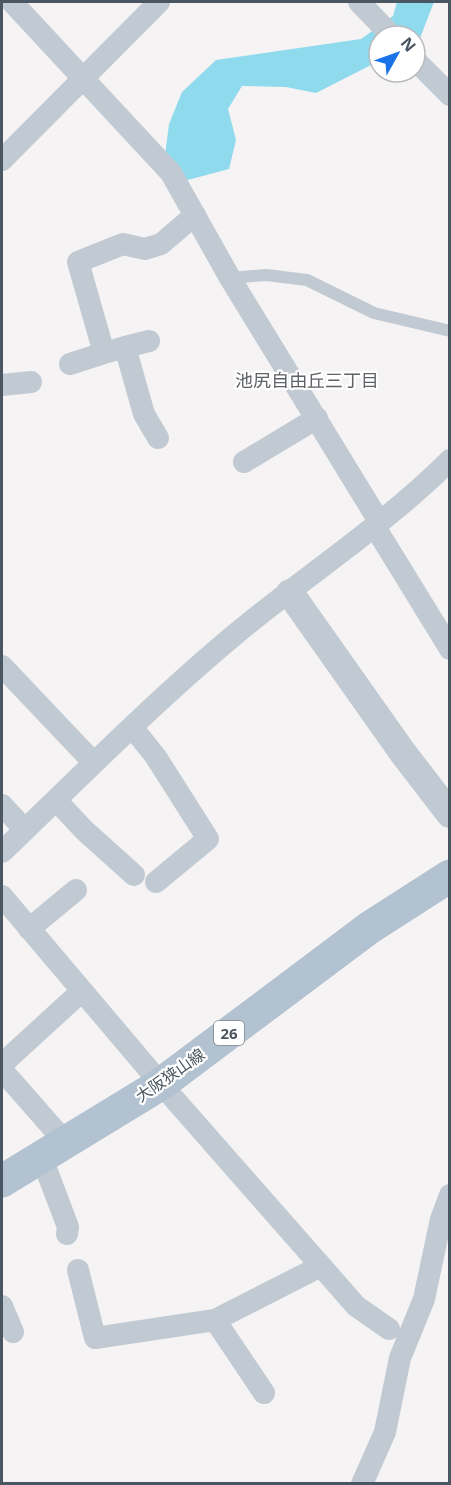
<svg xmlns="http://www.w3.org/2000/svg" width="451" height="1485" viewBox="0 0 451 1485" font-family="'Noto Sans','Noto Sans JP',sans-serif">
<style>
.water{fill:#90daee}
.lines{fill:none;stroke-linecap:round;stroke-linejoin:round}
.service{stroke:#c1cad2;stroke-width:12}
.minor{stroke:#c1cad2;stroke-width:22}
.tertiary{stroke:#c1cad2;stroke-width:28}
.primary{stroke:#b3c2d1;stroke-width:33}
.labels{text-anchor:middle;dominant-baseline:central;stroke-width:4.5;stroke-linejoin:round;paint-order:stroke}
.shield{fill:#fff;stroke:#808990;stroke-width:1.5}
.shield-label{font-size:15px;font-weight:bold;fill:#4a5661}
.street-label{font-size:16px;fill:#4a5661;stroke:#fff}
.neighbourhood-label{font-size:18px;fill:#5f6368;stroke:#fff}
</style>
<rect width="100%" height="100%" fill="#f5f3f3"/>
<path class="water" d="M397 2H434L420 38 415 41V36H379V61L316 93 286 87 242 86 228 109 236 140 229 169 184 181 165 156 169 124 182 92 216 60 361 39 393 16Z"/>
<g class="lines">
<path class="service" d="M230 278 266 275 307 280 374 313 450 331"/>
<path class="minor" d="M12 2 171 173 230 278 380 523
M359 2 392 36
M415 60 450 95
M2 160 159 2
M125 347 149 341
M70 364 104 353
M2 385 31 382
M158 438 144 414 125 347 104 353 78 262 123 244 145 249 161 244 195 215
M244 462 317 418
M375 527 450 649
M2 666 94 763
M132 727 156 757 208 839 156 882
M56 800 84 830 134 875
M2 805 25 830
M2 852C79 778 155 701 238 632 308 574 385 525 450 460
M2 896 161 1084 321 1266
M29 929 76 890
M2 1064 82 991
M2 1070 66 1143
M42 1158 68 1227 67 1234
M78 1270 95 1338 215 1320 321 1266 356 1306 389 1329
M2 1306 13 1332
M215 1320 264 1393
M362 1484 385 1432 400 1358 424 1299 441 1219 450 1195"/>
<path class="tertiary" d="M290 593 403 753 450 814"/>
<path class="primary" d="M2 1181 161 1084 369 928 450 876"/>
</g>
<g class="labels">
<rect class="shield" x="214" y="1021" width="30" height="24" rx="4.5"/>
<g class="shield-label">
<text x="229" y="1033">26</text>
</g>
<g class="street-label">
<text transform="translate(170 1075) rotate(-35)">大阪狭山線</text>
</g>
<g class="neighbourhood-label">
<text x="307" y="380">池尻自由丘三丁目</text>
</g>
</g>
<rect width="451" height="1485" fill="none" stroke="#4a5661" stroke-width="6"/>
<g transform="translate(397 54) rotate(50)"><circle r="28" fill="#ffffff" stroke="#b7bbc0" stroke-width="1.5"/>
<path d="M0-4.5L10 22L0 15L-10 22Z" fill="#1a73e8"/>
<text y="-9" font-size="16" font-weight="bold" text-anchor="middle" fill="#4a5661">N</text>
</g>
</svg>
